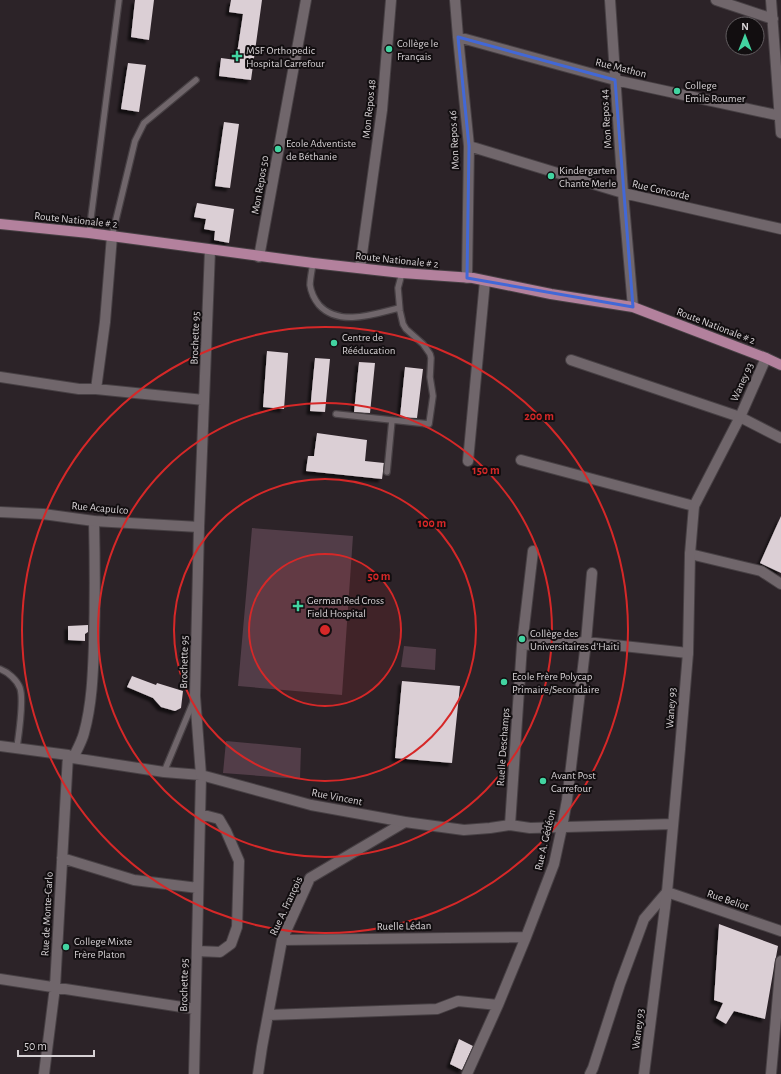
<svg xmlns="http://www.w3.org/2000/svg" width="781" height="1074" viewBox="0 0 781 1074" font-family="'Alegreya Sans',sans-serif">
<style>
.green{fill:#523d48}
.building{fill:#dbcfd5;filter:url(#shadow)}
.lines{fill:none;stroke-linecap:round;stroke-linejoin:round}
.service-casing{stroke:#474044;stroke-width:8}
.minor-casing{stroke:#474044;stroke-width:12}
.tertiary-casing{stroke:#474044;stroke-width:12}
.primary-casing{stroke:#474044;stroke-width:12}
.service{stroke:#70666b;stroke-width:5.5}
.minor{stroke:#70666b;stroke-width:10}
.tertiary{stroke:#70666b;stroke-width:10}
.primary{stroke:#b3819d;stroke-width:10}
.marked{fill:none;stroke:#4268d7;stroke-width:3;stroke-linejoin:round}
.ring{fill:none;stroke:#d62828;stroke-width:2}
.poi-dot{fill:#42d4a1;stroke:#120e10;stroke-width:1.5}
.labels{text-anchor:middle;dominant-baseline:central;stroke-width:4;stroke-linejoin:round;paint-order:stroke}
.poi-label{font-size:11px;fill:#d7d2d5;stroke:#120e10;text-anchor:start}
.street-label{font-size:11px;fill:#d7d2d5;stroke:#120e10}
.centre{fill:#d62828;stroke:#120e10;stroke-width:2}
.ring-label{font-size:12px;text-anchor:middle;font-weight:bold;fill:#d62828;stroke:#120e10;stroke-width:4;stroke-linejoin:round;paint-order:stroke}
</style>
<defs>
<filter id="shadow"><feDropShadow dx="-3.5" dy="3.5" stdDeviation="1" flood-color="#0009"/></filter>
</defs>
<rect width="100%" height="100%" fill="#2c2328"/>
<path class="green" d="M252 528 353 536 342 695 238 686Z
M404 646 436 649 435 670 401 667Z
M226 741 301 748 300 779 223 773Z"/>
<path class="building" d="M135 0H154L149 40 131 37Z
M231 0H262L251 80 219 76 221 58 236 60 243 14 229 12Z
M128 63 146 65 139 112 121 109Z
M224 122 239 124 230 188 215 186Z
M197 203 234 209 229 243 214 240 215 231 204 229 206 219 194 217Z
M267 351 288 353 284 409 263 407Z
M315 358 330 359 325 412 310 411Z
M359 362 375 363 370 413 354 412Z
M405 367 423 369 417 418 400 417Z
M317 433 367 440 365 461 384 463 382 479 306 471 308 456H314Z
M781 516V573L760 563Z
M88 625V632L85 634V641L68 640V626Z
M132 676 156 685 157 683 183 691 181 708 175 711 161 707 153 698 127 687Z
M402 681 460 686 452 763 395 758Z
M719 924 778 946 776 957 775 960 773 973 765 1019 734 1011 726 1024 716 1018 723 1003 714 1000Z
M459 1039 473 1046 462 1070 450 1064Z"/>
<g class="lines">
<g class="service-casing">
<path id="service" d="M89 233 119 0
M112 236 135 141 144 123 196 80
M313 263C312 270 310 279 310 285 311 292 315 300 319 305 339 327 375 314 399 308
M336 414 429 424 433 396 430 377 431 358 430 354 423 344 406 329 403 324 400 311 398 288 402 273
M387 472 392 420
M0 669C8 672 17 680 20 688 24 700 19 733 17 747
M164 772 194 700"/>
</g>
<g class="minor-casing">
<path id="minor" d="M455 0 458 37 469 146 467 278
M610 0 623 193 633 307
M716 0 773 19
M771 0 781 133
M458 37 615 80 781 116
M469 146 623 193 781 229
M259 257 306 0
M360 268 382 110 391 0
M571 360 740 417 781 438
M0 377 79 389H96L204 400
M96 389 105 322 112 236
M521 460 694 506
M468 461 485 281
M199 527 210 250
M690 554 761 571 781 584
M522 645 586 642 688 653
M0 746 68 755 73 758 164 772 201 775 194 1074
M73 758C77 750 82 741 84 733 92 704 93 673 94 644 95 603 95 562 94 521
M510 825 522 645 533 551
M62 858 134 880 198 888
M282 940 526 937
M197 951 220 952 231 944 237 927 239 861 226 831 219 819 200 814
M0 979 195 1009
M268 1015 437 1009 458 1001 498 1005
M44 1074 55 987 68 755
M258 1074 262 1047 282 940 310 878 405 822
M467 1074 498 1005 526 937 554 864 562 827 567 800 586 642 592 573
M590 1074 593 1068 620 984 644 919 667 892
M771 1074 781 961"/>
</g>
<g class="tertiary-casing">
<path id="tertiary" d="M0 512 43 514 94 521 199 527 195 696 201 775 311 805 405 822 464 830 490 828 510 825 530 828 673 824
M667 892 781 931
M644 1074 667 892 680 749 688 653 690 554 694 506 740 417 766 358"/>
</g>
<g class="primary-casing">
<path id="primary" d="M0 224 89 233 313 263 402 273 473 278 551 294 633 307 766 358 781 365"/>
</g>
<use href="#service" class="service"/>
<use href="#minor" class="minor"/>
<use href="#tertiary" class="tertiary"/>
<use href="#primary" class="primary"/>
</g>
<path class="marked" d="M458 37 615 80 633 307 467 278 469 146Z"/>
<circle cx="325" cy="630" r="76" fill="#d62828" fill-opacity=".12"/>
<g class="ring">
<circle cx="325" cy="630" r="76"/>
<circle cx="325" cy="630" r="151"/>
<circle cx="325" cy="630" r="227"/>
<circle cx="325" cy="630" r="303"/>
</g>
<g class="poi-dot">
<circle cx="389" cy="49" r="4"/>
<path d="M235 50h4v4h4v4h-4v4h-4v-4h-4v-4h4z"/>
<circle cx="677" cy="91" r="4"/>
<circle cx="278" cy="149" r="4"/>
<circle cx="551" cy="176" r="4"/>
<circle cx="334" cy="343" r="4"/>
<path d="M296 600h4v4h4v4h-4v4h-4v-4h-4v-4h4z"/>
<circle cx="522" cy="639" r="4"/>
<circle cx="504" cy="682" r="4"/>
<circle cx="543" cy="781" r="4"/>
<circle cx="66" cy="947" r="4"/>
</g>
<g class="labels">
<g class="poi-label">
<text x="397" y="43">Collège le<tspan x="397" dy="13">Français</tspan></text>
<text x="246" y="50">MSF Orthopedic<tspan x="246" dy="13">Hospital Carrefour</tspan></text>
<text x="685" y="85">College<tspan x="685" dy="13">Emile Roumer</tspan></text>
<text x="286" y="143">Ecole Adventiste<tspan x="286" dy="13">de Béthanie</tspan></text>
<text x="559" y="170">Kindergarten<tspan x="559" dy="13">Chante Merle</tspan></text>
<text x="342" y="337">Centre de<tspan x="342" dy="13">Rééducation</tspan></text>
<text x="307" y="600">German Red Cross<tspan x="307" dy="13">Field Hospital</tspan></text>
<text x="530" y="633">Collège des<tspan x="530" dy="13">Universitaires d’Haiti</tspan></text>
<text x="512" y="676">Ecole Frère Polycap<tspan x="512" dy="13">Primaire/Secondaire</tspan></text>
<text x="551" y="775">Avant Post<tspan x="551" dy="13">Carrefour</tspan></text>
<text x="74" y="941">College Mixte<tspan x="74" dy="13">Frère Platon</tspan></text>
</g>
<g class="street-label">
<text transform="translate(621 68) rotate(14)">Rue Mathon</text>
<text transform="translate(369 109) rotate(-84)">Mon Repos 48</text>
<text transform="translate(606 119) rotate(-94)">Mon Repos 44</text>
<text transform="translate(454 140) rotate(-93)">Mon Repos 46</text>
<text transform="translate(260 185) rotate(-80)">Mon Repos 50</text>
<text transform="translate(661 190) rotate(13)">Rue Concorde</text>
<text transform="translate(76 220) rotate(6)">Route Nationale # 2</text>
<text transform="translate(397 260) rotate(6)">Route Nationale # 2</text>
<text transform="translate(716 326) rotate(21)">Route Nationale # 2</text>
<text transform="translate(195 338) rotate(-88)">Brochette 95</text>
<text transform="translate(742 382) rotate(-66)">Waney 93</text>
<text transform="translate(100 508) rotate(5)">Rue Acapulco</text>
<text transform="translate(184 662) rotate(-89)">Brochette 95</text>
<text transform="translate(671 708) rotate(-86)">Waney 93</text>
<text transform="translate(503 747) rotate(-86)">Ruelle Deschamps</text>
<text transform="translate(337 797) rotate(11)">Rue Vincent</text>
<text transform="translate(545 840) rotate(-77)">Rue A. Gédéon</text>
<text transform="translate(728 900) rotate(19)">Rue Beliot</text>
<text transform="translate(286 906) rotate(-65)">Rue A. François</text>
<text transform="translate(47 914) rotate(-87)">Rue de Monte-Carlo</text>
<text transform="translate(404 926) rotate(-1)">Ruelle Lédan</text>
<text transform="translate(184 985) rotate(-89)">Brochette 95</text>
<text transform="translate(638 1029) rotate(-83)">Waney 93</text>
</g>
</g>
<circle cx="325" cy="630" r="6" class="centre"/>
<g class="ring-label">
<text x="539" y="420">200 m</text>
<text x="486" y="474">150 m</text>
<text x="432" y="527">100 m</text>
<text x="379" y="580">50 m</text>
</g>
<g transform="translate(745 36)"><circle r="19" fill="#120e10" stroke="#615c5f"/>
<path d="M0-3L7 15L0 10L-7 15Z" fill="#42d4a1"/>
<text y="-6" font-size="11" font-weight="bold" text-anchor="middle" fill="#d7d2d5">N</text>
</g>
<path d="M18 1050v6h76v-6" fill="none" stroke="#d7d2d5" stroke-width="2"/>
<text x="24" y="1050" font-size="12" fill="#d7d2d5" stroke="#120e10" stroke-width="3" paint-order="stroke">50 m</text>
</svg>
